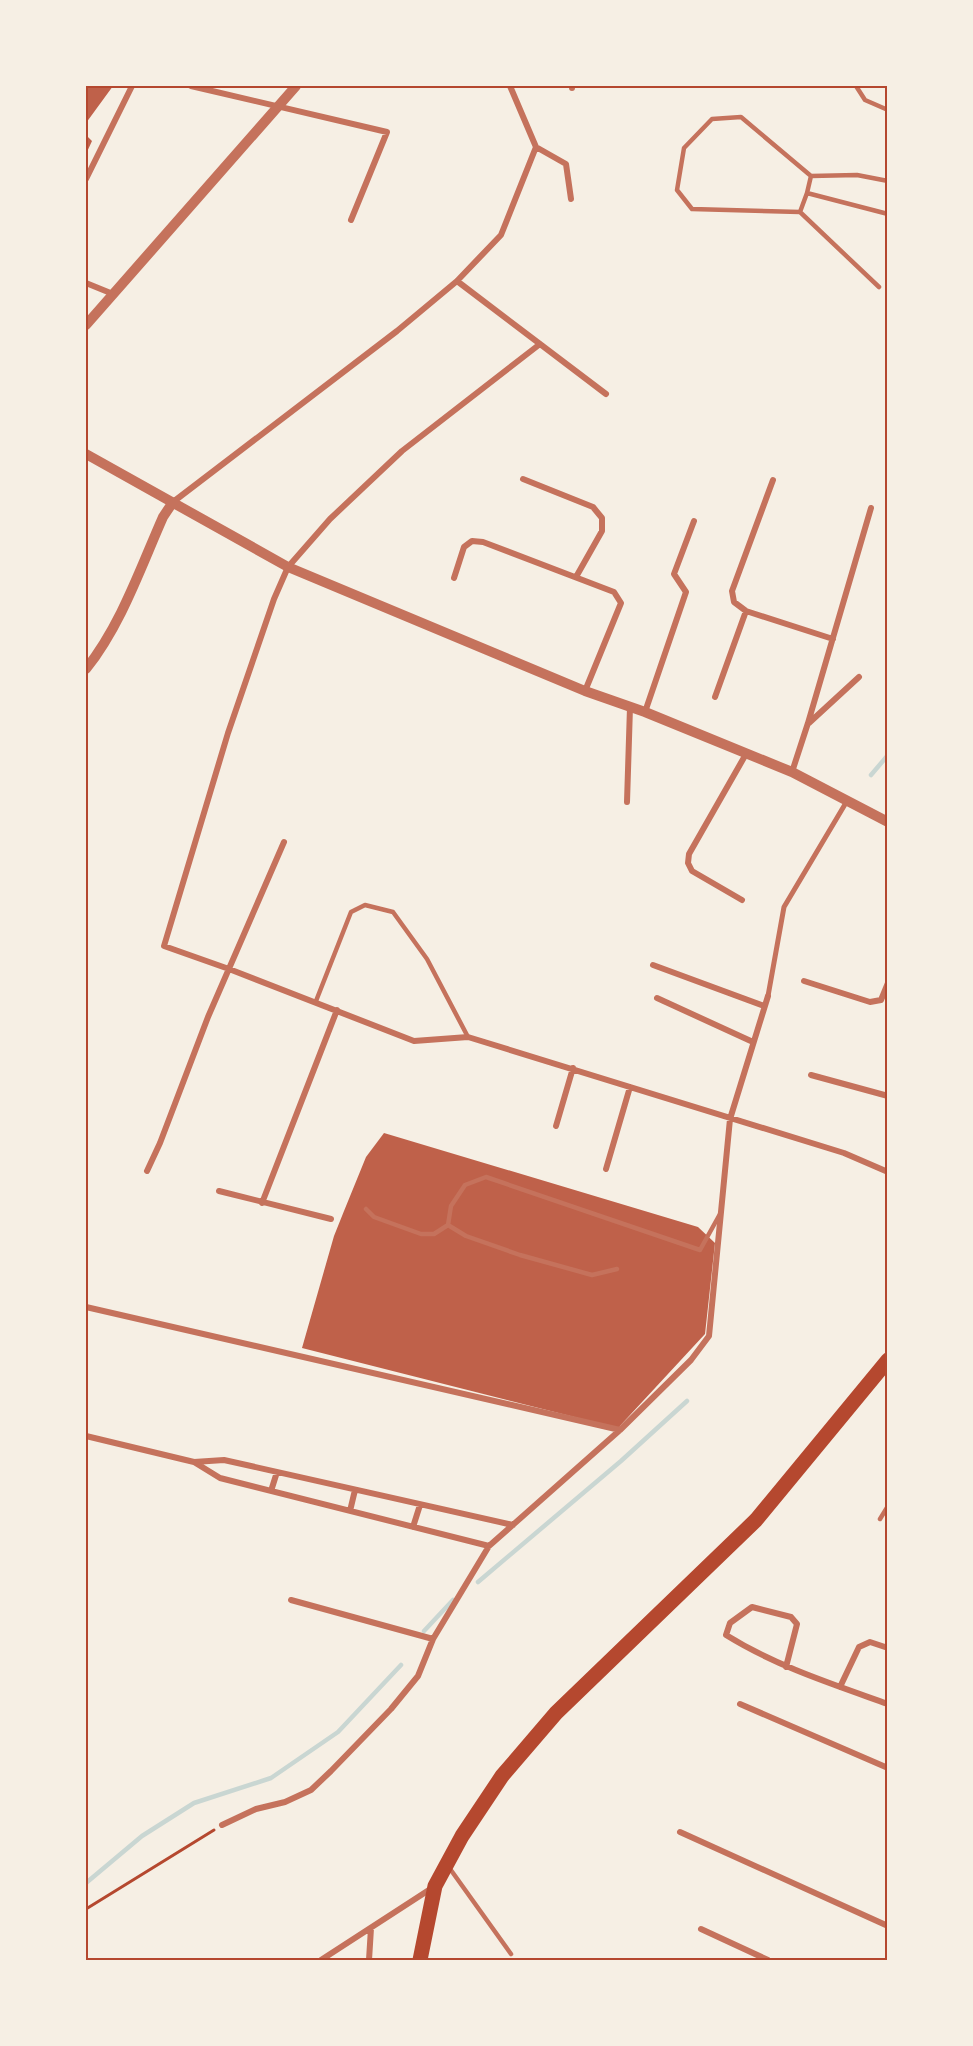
<svg xmlns="http://www.w3.org/2000/svg" width="973" height="2046" viewBox="0 0 973 2046" font-family="'Nunito Sans',sans-serif">
<style>
.lines{fill:none;stroke-linecap:round;stroke-linejoin:round}
.stream{stroke:#c9d6d2;stroke-width:4.5}
.building{fill:#bf614a}
.path{stroke:#b5482f;stroke-width:3}
.service{stroke:#c5725c;stroke-width:4.5}
.pedestrian{stroke:#c5725c;stroke-width:5}
.minor{stroke:#c5725c;stroke-width:6}
.tertiary{stroke:#c5725c;stroke-width:10}
.primary{stroke:#b5482f;stroke-width:15}
.neatline{fill:none;stroke:#b5482f;stroke-width:2}
</style>
<rect width="100%" height="100%" fill="#f6efe4"/>
<g class="lines">
<path class="stream" d="M871 775 888 755
M478 1582 621 1461 687 1401
M424 1631 453 1600
M86 1883 142 1836 194 1803 271 1778 338 1732 401 1665"/>
</g>
<path class="building" d="M86 86H113L86 123Z
M86 135 92 141 86 154Z
M384 1133 698 1227 715 1243 705 1334 618 1428 302 1348 334 1236 344 1211 366 1157Z"/>
<g class="lines">
<path class="path" d="M86 1909 214 1830"/>
<path class="service" d="M856 86 865 100 888 110
M811 176 807 193 888 214
M807 193 800 212 692 209 677 190 684 148 712 119 741 117 811 176 857 175 888 181
M800 212 879 287
M316 1001 351 912 365 905 393 912 427 959 468 1037
M366 1209 374 1217 421 1234H434L448 1225
M617 1269 592 1275 520 1255 466 1236 448 1225 451 1206 465 1185 486 1177 700 1250 720 1214
M880 1519 888 1506
M448 1866 511 1954"/>
<path class="pedestrian" d="M768 996 784 907 847 801"/>
<path class="minor" d="M191 86 387 132 351 220
M572 86V88
M536 147 566 164 571 199
M86 179 132 86
M457 281 606 394
M86 283 113 294
M540 344 402 451 330 519 288 567 274 599 228 733 164 946 229 969 414 1041 468 1037 844 1153 888 1172
M523 479 593 507 602 518V531L576 577
M773 480 732 591 734 602 746 611 833 639
M173 502 397 331 457 281 501 235 536 147 510 86
M454 578 464 547 472 541 483 542 614 592 621 603 585 691
M715 697 746 611
M645 712 686 592 674 574 694 521
M809 723 859 677
M792 772 808 723 871 508
M627 802 630 707
M742 900 692 871 688 863 689 854 746 754
M653 965 764 1006
M804 981 870 1002 881 1000 888 983
M657 998 753 1042
M811 1075 888 1096
M556 1126 573 1068
M606 1169 630 1087
M147 1171 160 1143 208 1017 284 842
M219 1191 331 1219
M262 1203 337 1010
M86 1307 620 1430
M86 1436 194 1462 220 1478 489 1546
M194 1462 224 1460 513 1525
M271 1491 277 1472
M350 1511 355 1490
M413 1527 420 1505
M291 1600 433 1639
M786 1667 797 1624 791 1617 752 1607 730 1623 726 1635C776 1666 832 1684 888 1704
M840 1687 859 1647 870 1642 888 1648
M740 1704 888 1768
M222 1825 256 1809 285 1802 311 1790 331 1771 391 1709 418 1676 433 1639 489 1546 620 1430 691 1360 709 1336 730 1119 768 996
M680 1832 888 1926
M701 1929 768 1960
M321 1960 432 1888
M369 1960 371 1928"/>
<path class="tertiary" d="M86 325 296 86
M86 454 288 567 585 691 645 712 792 772 888 822
M86 669C121 625 140 569 163 517L173 502"/>
<path class="primary" d="M420 1960 435 1886 462 1836 502 1776 556 1713 756 1520 888 1360"/>
</g>
<rect width="973" height="2046" fill="none" stroke="#f6efe4" stroke-width="174"/>
<rect x="87" y="87" width="799" height="1872" class="neatline"/>
</svg>
